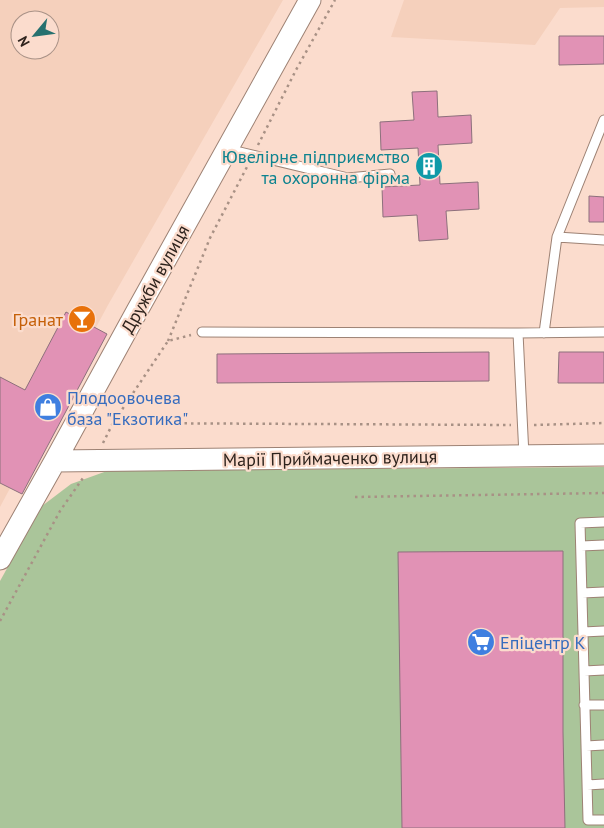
<svg xmlns="http://www.w3.org/2000/svg" width="604" height="828" viewBox="0 0 604 828" font-family="'PT Sans',sans-serif">
<style>
.built{fill:#f5d0bc;fill-rule:evenodd}
.green{fill:#aac59a}
.building{fill:#e192b5;stroke:#8d707c}
.lines{fill:none;stroke-linecap:round;stroke-linejoin:round}
.service-casing{stroke:#9d8274;stroke-width:11}
.tertiary-casing{stroke:#9d8274;stroke-width:23}
.path{stroke:#a89185;stroke-width:2.5;stroke-dasharray:2.5 4;stroke-linecap:butt}
.service{stroke:#fff;stroke-width:9}
.tertiary{stroke:#fff;stroke-width:21}
.labels{text-anchor:middle;dominant-baseline:central;stroke-width:4.5;stroke-linejoin:round;paint-order:stroke}
.culture-label{font-size:18px;fill:#0d838f;stroke:#fbdccd;text-anchor:end}
.street-label{font-size:18px;fill:#2e231d;stroke:#fbdccd}
.food-label{font-size:18px;fill:#c56008;stroke:#fbdccd;text-anchor:end}
.shop-label{font-size:18px;fill:#366cbe;stroke:#fbdccd;text-anchor:start}
</style>
<rect width="100%" height="100%" fill="#fbdccd"/>
<path class="built" d="M0 0H283L108 305 0 507ZM20 20H50V50H20Z
M404 0H604V7L560 8 535 45 391 37Z"/>
<path class="green" d="M604 467V828H0V581L42 506 71 484 107 471Z"/>
<path class="building" d="M559 36H604V64L559 65Z
M437 91 438 117 471 115 472 143 438 145 440 184 478 182 479 209 446 211 448 239 419 241 417 215 383 217 382 187 420 185 418 148 381 150 380 122 414 120 412 92Z
M589 196 604 197V222H589Z
M66 312 107 334 22 494 0 483V377L25 390Z
M489 352V381L217 383V354Z
M559 352H604V383H558Z
M563 551V732L565 828H402L398 552Z"/>
<g class="lines">
<g class="service-casing">
<path id="service" d="M227 149 348 178 390 174
M557 237 604 120
M202 332 518 333
M544 333 557 237 604 240
M524 456 518 333 604 332
M604 522 580 523 588 820H604
M581 546 604 545
M582 593 604 592
M583 632 604 631
M584 671 604 670
M584 705H604
M586 746 604 745
M587 785 604 784"/>
</g>
<g class="tertiary-casing">
<path id="tertiary" d="M55 461 604 455
M0 559 55 461 137 311 310 0"/>
</g>
<path class="path" d="M258 145 296 70 335 0
M168 341 210 238 248 165
M113 423 511 425
M534 425 604 423
M103 443 113 423 168 341 191 335
M355 497 604 493
M0 621 60 511 83 478"/>
<use href="#service" class="service"/>
<use href="#tertiary" class="tertiary"/>
</g>
<defs>
<g id="building-disc" transform="scale(1.4375)"><circle r="9.5" fill="#0f9aa8" stroke="#fbdccd"/><path d="M-4-6H4V6H1V3H-1V6H-4ZM-2.5-4.3h1.7v1.8h-1.7ZM.8-4.3h1.7v1.8H.8ZM-2.5-1h1.7V.8h-1.7ZM.8-1h1.7V.8H.8Z" fill="#fff"/></g>
<g id="bar-disc" transform="scale(1.4375)"><circle r="9.5" fill="#e8710a" stroke="#fbdccd"/><path d="M-6-5H6L.8 .8V4.5H3.5V6h-7V4.5H-.8V.8Z" fill="#fff"/></g>
<g id="shop-disc" transform="scale(1.4375)"><circle r="9.5" fill="#3f7fe0" stroke="#fbdccd"/><path d="M-5-2.5h2.3a2.7 3.5 0 0 1 5.4 0H5L5.5 6h-11ZM-1.5-2.5h3a1.5 2.3 0 0 0-3 0Z" fill="#fff"/></g>
<g id="supermarket-disc" transform="scale(1.4375)"><circle r="9.5" fill="#3f7fe0" stroke="#fbdccd"/><path d="M-6-5.5h2.5l.6 2H6L4.5 2H-2.5L-4.4-4H-6ZM-1.5 3.2a1.3 1.3 0 1 0 .1 0ZM3 3.2a1.3 1.3 0 1 0 .1 0Z" fill="#fff"/></g>
</defs>
<g fill-rule="evenodd">
<use href="#building-disc" x="429" y="166"/>
<use href="#bar-disc" x="82" y="319"/>
<use href="#shop-disc" x="48" y="407"/>
<use href="#supermarket-disc" x="481" y="642"/>
</g>
<g class="labels">
<g class="culture-label">
<text x="410" y="156">Ювелірне підприємство<tspan x="410" dy="21">та охоронна фірма</tspan></text>
</g>
<g class="street-label">
<text transform="translate(155 279) rotate(-61)">Дружби вулиця</text>
<text transform="translate(330 458) rotate(-1)">Марії Приймаченко вулиця</text>
</g>
<g class="food-label">
<text x="63" y="319">Гранат</text>
</g>
<g class="shop-label">
<text x="67" y="397">Плодоовочева<tspan x="67" dy="21">база "Екзотика"</tspan></text>
<text x="500" y="642">Епіцентр К</text>
</g>
</g>
<g transform="translate(35 35) rotate(241)"><circle r="24" fill="#fbdccd" stroke="#a99287"/>
<path d="M0-4L9 19L0 12L-9 19Z" fill="#26716f"/>
<text y="-8" font-size="14" font-weight="bold" text-anchor="middle" fill="#2e231d">N</text>
</g>
</svg>
